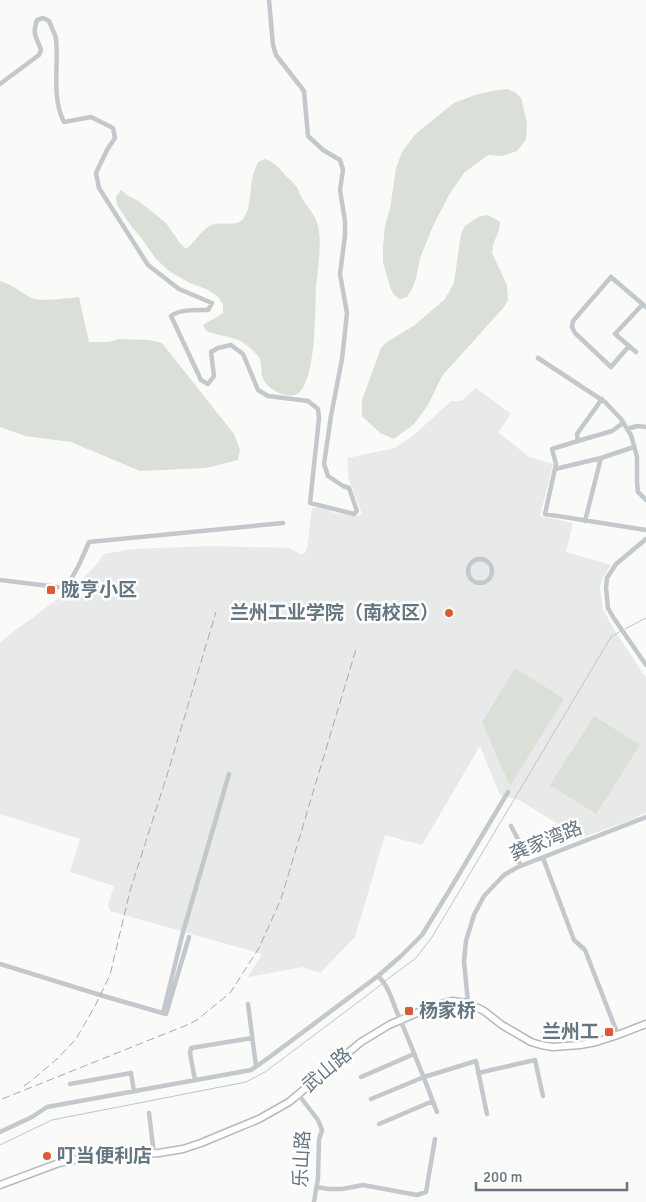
<svg xmlns="http://www.w3.org/2000/svg" width="646" height="1202" viewBox="0 0 646 1202" font-family="Signika,'Noto Sans SC',sans-serif">
<style>
.built{fill:#e8e9e9}
.green{fill:#dadfd7}
.lines{fill:none;stroke-linecap:round;stroke-linejoin:round}
.stream{stroke:#bbc7cb;stroke-width:1}
.secondary-casing{stroke:#b3babf;stroke-width:9}
.street{stroke:#c3c8cc;stroke-width:4.5}
.secondary{stroke:#fff;stroke-width:6}
.rail{stroke:#a2aab0;stroke-width:1;stroke-dasharray:8 4;stroke-linecap:butt}
.poi-dot{fill:#e4572e;stroke:#fff;stroke-width:2}
.labels{text-anchor:middle;dominant-baseline:central;stroke-width:5;stroke-linejoin:round;paint-order:stroke}
.poi-label{font-size:19px;font-weight:bold;fill:#657683;stroke:#fff;text-anchor:start}
.street-label{font-size:19px;fill:#657683;stroke:#fff}
</style>
<rect width="100%" height="100%" fill="#fafaf8"/>
<path class="built" d="M476 388 511 414 498 432 529 457 553 464 540 516 573 523 566 552 611 565 602 579 600 589 603 609 615 631 646 678V812L636 818 581 838 519 800 500 795 480 746 422 845 385 835 355 937 320 973 303 967 248 977 262 954 110 911 108 905 114 886 70 872 80 839 0 814V642L79 583 96 565 104 554 133 549 210 546 289 548 300 554 305 553 307 548 312 508H322L335 513 356 516 362 514 349 480 347 458 395 448 415 434 451 401H461Z"/>
<path class="green" d="M507 89 515 92 521 98 527 122 526 139 522 145 517 151 502 156 488 155 464 173 449 195 433 226 420 258 416 278 412 289 407 297 400 299 394 295 390 287 383 262V247L385 225 390 209 396 168 402 152 413 137 419 131 454 103 475 95 491 91Z
M265 159C276 163 278 167 285 175 289 179 293 182 296 186 299 190 300 195 303 200 308 208 316 216 318 226 322 243 318 269 316 286 315 307 317 387 295 395 284 398 268 389 263 379 260 372 263 364 259 357 255 352 248 346 242 342 235 337 216 335 206 331L203 325C210 320 217 318 223 313V305L219 298 213 293 206 289 190 283 169 271 156 259 142 239 131 226 117 205 116 197 121 190 127 195 140 202 166 223 180 243 186 249C196 242 203 226 215 224 225 222 237 227 244 218 252 205 249 190 253 176 254 172 256 167 258 162Z
M486 215 494 218 500 222 499 230 493 245 492 253 507 285 508 300 504 307 442 376 428 405 414 424 394 439 380 433 362 416V400L381 348 387 342 415 325 445 299 454 283 461 234 465 226 478 217Z
M0 281C12 284 21 293 32 298 41 302 68 298 79 297L89 342H109L119 339 149 340 162 343 234 434 240 450 238 460 206 468 140 471 71 442 25 436 0 427Z
M515 668 564 699 510 786 482 722Z
M594 716 640 745 596 814 550 785Z"/>
<g class="lines">
<path class="stream" d="M625 629 646 618
M385 981 416 958 432 937 611 637 621 631
M0 1145 52 1120 246 1082 265 1072 382 984"/>
<g class="secondary-casing">
<path id="secondary" d="M0 1185 59 1163 84 1158 159 1153 183 1149 201 1143 259 1119 289 1102 361 1042 389 1025 433 1006 452 1001 468 1003 484 1011 502 1025 531 1042 541 1045 553 1047 580 1045 596 1042 615 1036 646 1024"/>
</g>
<path class="street" d="M0 84 39 55 41 50C36 35 32 36 37 20L43 18 49 21C51 27 55 33 56 39 59 66 51 97 64 122L91 117 113 128 115 138 107 150 96 173 99 188 148 265 179 289 212 303 208 310C196 310 180 309 171 316L201 380 208 384 214 376 211 352 218 348 231 345 243 354 258 390 268 396 308 401 318 409 319 418 310 503 354 514 357 511 349 488 343 486 328 476 324 464 331 416 342 359 347 313 340 274 345 236V221L340 190 343 170 340 160 323 150 308 136 304 91 276 55 273 45 269 0
M629 346 611 367 575 333 572 327 573 321 611 277 646 307
M636 352 615 334 643 304
M538 358 605 402 621 419 631 435 637 457V483L638 492 646 500
M602 399 577 434 578 441 612 431 623 423
M627 429 637 426 646 427
M578 441 552 449 556 464 545 514 646 530
M555 469 601 458 634 447
M585 521 601 458
M646 539 616 564 607 578 606 588 608 608 613 617 646 665
M468 571a12 12 0 1 1 24 0a12 12 0 1 1-24 0Z
M0 580 66 588 79 565 89 542 283 523
M511 826 520 843 515 854 521 866
M543 858 574 940 585 950 618 1035
M0 964 100 995 166 1014 189 937
M468 1003 464 961 466 941 474 915 484 896 504 875 518 867 646 817
M248 1004 256 1066
M163 1013 183 932 229 774
M478 1073 535 1060 543 1096
M361 1077 414 1054
M195 1080 190 1053 191 1048 252 1038
M70 1084 131 1073 134 1091
M298 1094 318 1120 322 1130 319 1140 318 1178 314 1202
M371 1099 424 1077 476 1061 487 1114
M437 1112C424 1078 411 1044 396 1010 392 999 387 984 378 976L401 956 422 935 449 891 508 792
M149 1113 154 1154
M379 1124 433 1101
M0 1132 32 1117 47 1107 251 1070 267 1059 378 976
M317 1187 329 1189H342L363 1185 417 1195 426 1192 435 1139"/>
<use href="#secondary" class="secondary"/>
<path class="rail" d="M24 1086 32 1080 57 1059 76 1039 95 1006 110 975 130 891 168 772 216 612
M2 1099 187 1025 197 1020 230 993 259 948 281 899 357 646"/>
</g>
<g class="poi-dot">
<rect x="46" y="585" width="10" height="10" rx="2.5"/>
<circle cx="449" cy="613" r="5"/>
<rect x="404" y="1006" width="10" height="10" rx="2.5"/>
<rect x="604" y="1027" width="10" height="10" rx="2.5"/>
<circle cx="47" cy="1156" r="5"/>
</g>
<g class="labels">
<g class="poi-label">
<text x="61" y="590">陇亨小区</text>
<text x="439" y="613" text-anchor="end">兰州工业学院（南校区）</text>
<text x="419" y="1011">杨家桥</text>
<text x="599" y="1032" text-anchor="end">兰州工</text>
<text x="57" y="1156">叮当便利店</text>
</g>
<g class="street-label">
<text transform="translate(546 841) rotate(-22)">龚家湾路</text>
<text transform="translate(327 1070) rotate(-40)">武山路</text>
<text transform="translate(302 1159) rotate(-87)">乐山路</text>
</g>
</g>
<path d="M476 1182v8h151v-8" fill="none" stroke="#657683" stroke-width="2.5"/>
<text x="483" y="1182" font-size="15" fill="#657683" stroke="#ffffff" stroke-width="4" paint-order="stroke">200 m</text>
</svg>
